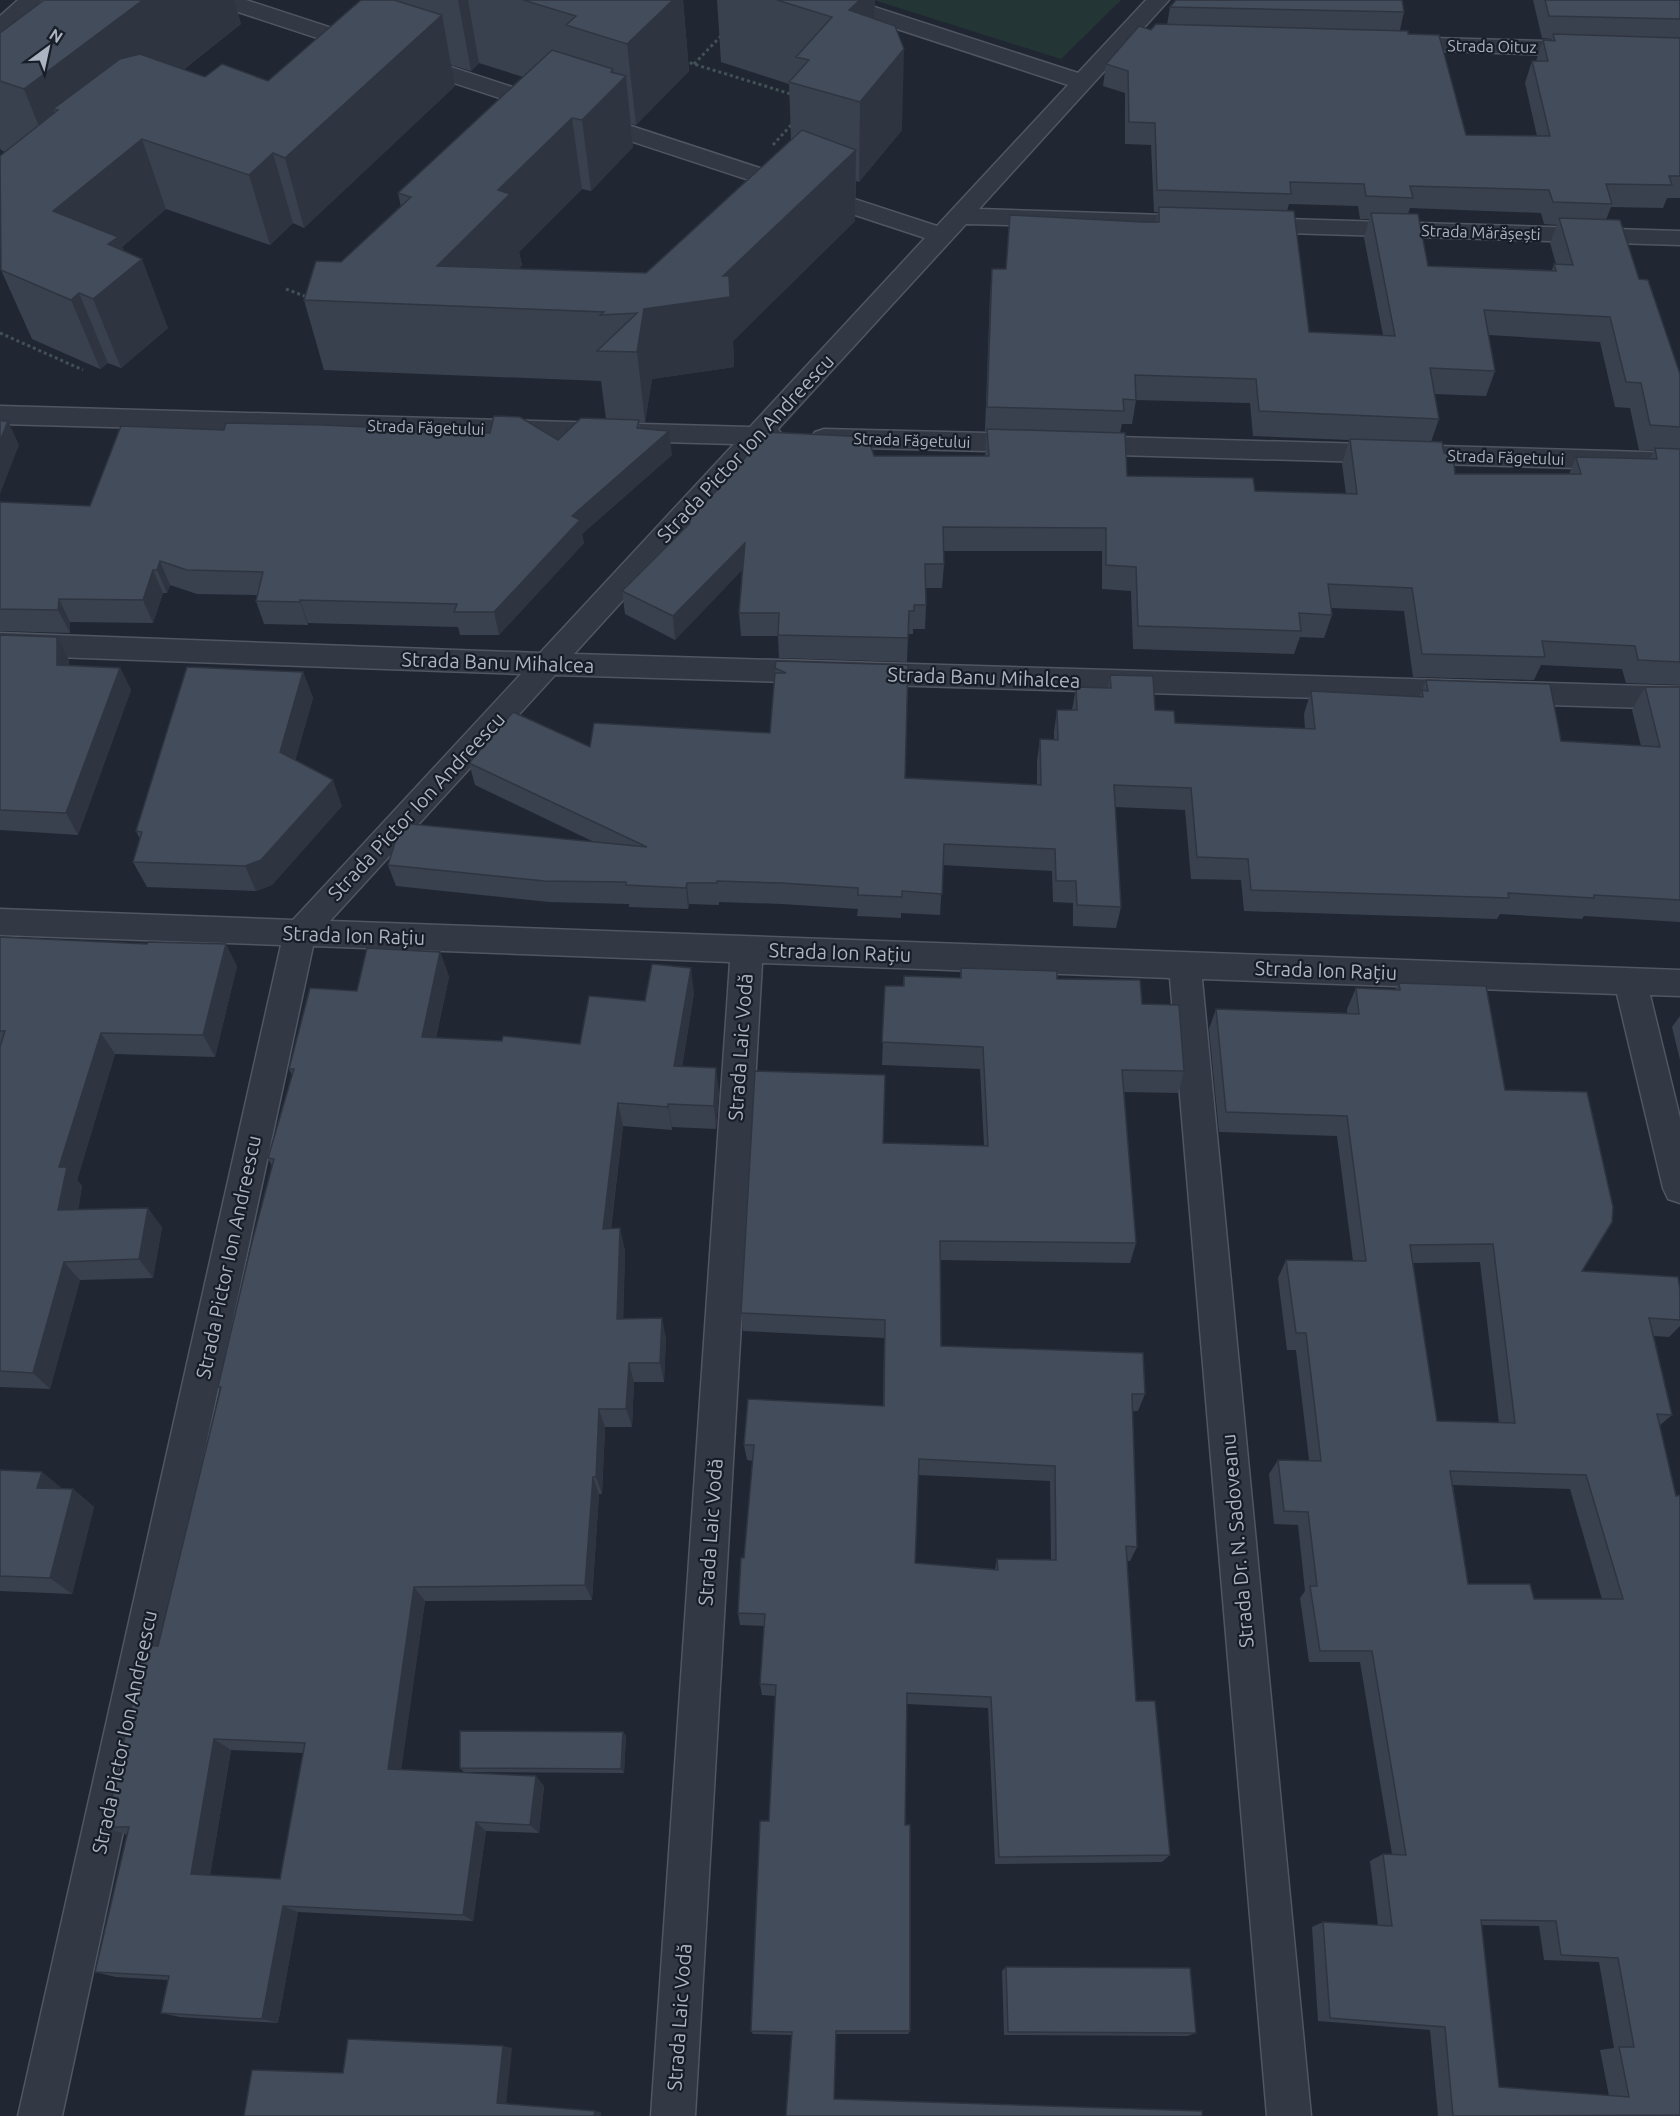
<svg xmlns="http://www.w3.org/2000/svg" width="1680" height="2116" viewBox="0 0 1680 2116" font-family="Ubuntu,sans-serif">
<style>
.green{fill:#243536}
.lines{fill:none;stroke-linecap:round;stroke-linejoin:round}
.minor-casing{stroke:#505662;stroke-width:3}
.path{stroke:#415154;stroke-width:3;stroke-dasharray:3 3;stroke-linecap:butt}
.minor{fill:#333944;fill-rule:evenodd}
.wall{fill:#3a414e;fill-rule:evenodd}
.shaded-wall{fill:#2f3540}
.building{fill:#434c5b;stroke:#2f3540;stroke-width:1.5;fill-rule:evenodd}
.labels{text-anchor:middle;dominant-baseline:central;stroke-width:4.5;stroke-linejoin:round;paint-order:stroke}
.far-street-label{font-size:16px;fill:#acb3c1;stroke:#181e28}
.street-label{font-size:20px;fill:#acb3c1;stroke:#181e28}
</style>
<rect width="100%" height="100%" fill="#202733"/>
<path class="green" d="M874 0H1121L1061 59Z"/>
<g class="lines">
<g class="minor-casing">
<path id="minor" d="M18 0H42L8 32 0 34V16Z
M214 0H246L937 226 1068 85 824 5 821 0H853L1078 73 1146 0H1169L979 209 1197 216 1205 218 1209 223 1205 228 1197 230 966 224 778 429 783 436 779 442 764 445 574 654 1680 687V709L555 675 330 921 1680 970V996L1650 995 1680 1118V1203L1668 1199 1663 1188 1617 994 1202 979 1311 2116H1267L1170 978 762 963 695 2116H651L730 962 313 946 62 2116H18L281 945 0 935V909L293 920 521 674 0 655V633L540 653 734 444 0 424V406L750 427 925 238 217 5Z
M1397 37 1585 42 1593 44 1596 49 1593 54 1585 56 1389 49 1386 44 1389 39Z
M1252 218 1680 231V245L1252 232 1244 230 1240 225 1244 220Z
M824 429 1030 434 1039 437 1043 443 1039 449 1030 452 824 447 815 444 811 438 815 432Z
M1082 436 1680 453V471L1082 454 1073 451 1069 445 1073 439Z"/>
</g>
<path class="path" d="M684 61 794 95
M694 64 721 36
M773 145 792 124
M286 289 307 297
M0 333 83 370"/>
<use href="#minor" class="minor"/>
</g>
<path class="wall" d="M44 0H234L241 24 183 70 205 77 268 81 361 0H683L689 71 636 125 631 124 633 147 591 191 582 189 519 252 522 265 518 269 646 273 791 140 789 84 721 62 717 0H875L874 19 902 130 859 182 856 181 855 221 733 341 734 367 652 379 645 422H639L640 429 672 455 582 534 584 543 499 635H460L458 627 308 623V625L264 624 256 601 257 595 197 594 170 585 167 593H163L153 623 70 622V633L0 631V502L90 506 224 430 388 428 389 432 558 440 606 419 601 381 324 370 304 300 341 262 401 207 398 193 523 77 479 63 471 71 451 65 455 86 304 228 293 223 270 245 166 209 122 247 168 328 121 368 108 363 100 369 32 339 1 270 5 152 1 150 0 148V33Z
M1533 0H1680V198H1667L1663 208 1611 207 1606 220 1639 279 1680 374V685L1626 683 1622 669 1541 665 1534 680 1413 677 1404 611 1331 608 1332 615 1324 638 1300 637 1294 654 1133 649 1131 591 1102 589V551H944V564L942 588H926V605L925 629H913V634H908L907 662 779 658 778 636H741L739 613 742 570 675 640 625 614 622 591 687 525V522L874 456H985L987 431H985L990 294 992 269H1006L1010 215 1143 222H1156L1158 212H1154L1151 145 1125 144V93L1103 86 1106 64 1151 30 1167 25 1170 7 1404 12 1400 30 1408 34 1466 135 1537 136 1525 83 1532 61H1536L1543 40 1551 41 1552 39 1542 38ZM1289 204 1358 206 1360 219H1369L1364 238 1383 335 1309 332 1287 211ZM1410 208 1541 213 1544 224 1557 225 1550 243 1556 264H1554L1552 270 1428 266 1408 214ZM1489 335 1600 342 1615 407 1630 408 1639 450H1654L1650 459 1576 457 1569 474H1455L1444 453 1431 442 1439 419 1434 394 1486 396 1495 371ZM1136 400 1250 403 1253 436 1349 440 1342 464 1346 494 1255 491 1127 476 1120 433 1122 424H1132Z
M0 635 69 660V665L120 668 131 690 78 835 0 830Z
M776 661 905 778 1037 785V761L1040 739H1054V732L1057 710H1072L1076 687 1108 688 1110 675 1155 710 1175 723 1305 729 1304 714 1311 691 1419 697 1426 680 1561 741 1641 746 1632 710 1645 687H1680V922L1584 916 1582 919 1500 914 1497 919 1244 911 1241 880 1191 879 1185 810 1115 807 1121 907 1116 928 1073 926V903L1053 902 1052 871 943 865 940 915 901 913V918L857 916 858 909 782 904 719 902V905L689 904 688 909 629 907V904L549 902 396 886 388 865 594 842 475 785 469 763 590 747 770 733Z
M303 672 313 698 295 761 342 806 272 885 256 891 147 887 133 862 140 839 136 831Z
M0 937 147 944 237 966 215 1057 115 1054 77 1180 82 1186 78 1210 162 1227 153 1278 80 1280 50 1389 0 1387Z
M440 952 449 977 436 1038 502 1041 580 1044 645 1001 694 993 682 1067 719 1091 716 1129 672 1127V1130L623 1126 611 1229 625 1250 623 1319 666 1338 664 1382H634L632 1427H605L602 1494H599L592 1600 425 1601 401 1769 544 1786 539 1833 486 1831 473 1921 298 1912 278 2023 180 2017 161 2013 168 1980 116 1977 95 1972 127 1835 106 1827 158 1646 221 1390 218 1387 272 1166 268 1158 292 1075 289 1069 357 991ZM231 1750 303 1753 280 1879 210 1875Z
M961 968 1057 979 1142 1004 1184 1071 1178 1093 1124 1092 1136 1243 1130 1263 941 1260V1346L1145 1394 1138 1411H1132L1137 1547 1130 1561H1127L1136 1701 1170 1855 1162 1862 995 1864 988 1708 907 1704 905 1825 910 2031 908 2034H836L786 2116 792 2035 753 2034 751 2031 769 1821 775 1696 762 1695 760 1684 764 1626 740 1625 738 1613 744 1558 753 1461 747 1460 744 1445 883 1406 884 1338 743 1331 741 1313 883 1143 984 1146 980 1069 882 1065 885 986H903L904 976 960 978ZM918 1475 1050 1481 1051 1560 997 1559 995 1569 915 1563Z
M1399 983 1505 1090 1582 1271 1680 1290V1326L1669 1337 1654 1336 1672 1415 1659 1426 1676 1496 1680 1495V2116H1438L1430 2030 1318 2021 1312 1927 1323 1922 1378 1925 1370 1861 1383 1854H1392L1360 1662H1309L1300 1598 1305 1591 1298 1525 1274 1524 1269 1474 1278 1460H1309L1296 1350H1287L1278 1278 1286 1260 1353 1261 1337 1136 1219 1132 1209 1029 1216 1009 1347 1013V1009L1356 988 1395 990ZM1480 1262 1499 1423 1437 1421 1412 1263ZM1453 1485 1570 1489 1602 1599H1534L1468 1584ZM1481 1925 1539 1926 1544 1960 1599 1962 1614 2048 1600 2050 1609 2096 1499 2087Z
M1680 1016V1060L1672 1027Z
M0 1470 42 1472 62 1489H73L94 1507 72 1594 0 1591Z
M623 1732 626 1736 624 1773 464 1772 460 1768Z
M1006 1967 1196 2033 1187 2036 1004 2035 1002 1971Z"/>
<path class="shaded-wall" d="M143 0H234L241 24 75 154 58 110 53 109 72 157 56 170 24 89Z
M458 0H468L479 63 471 71Z
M673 0H683L689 71 636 125 627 44Z
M860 0H875L873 66 849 10Z
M442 15 455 86 304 228 285 158Z
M904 49 902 130 859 182 860 102Z
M613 69 615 87 626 76 633 147 591 191 582 120 611 72Z
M572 118 582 189 519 252 522 265 480 307 437 266 498 190Z
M142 139 166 209 122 247 130 269 142 259 168 328 121 368 93 299 53 211Z
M856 150 855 221 733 341 734 367 652 379 645 422 637 352 644 309 723 276Z
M273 153 293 223 270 245 249 175Z
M79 293 108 363 100 369 71 300Z
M4 420 6 425 8 421 19 445 0 494V441L2 421Z
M669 431 672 455 582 534 584 543 499 635 494 612 572 516Z
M745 543 746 566 675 640 673 616Z
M160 561 170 585 167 593 157 570Z
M153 570 163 593 153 623 143 600Z
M59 599 70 622V633L58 610Z
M300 600 308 623V625L300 602Z
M57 637 69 660V687L57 665Z
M120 668 131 690 78 835 66 813Z
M303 672 313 698 290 778 280 752Z
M333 780 342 806 272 885 256 891 245 866Z
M687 883 689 904 688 909 686 888Z
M226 944 237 966 215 1057 203 1035Z
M440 952 449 977 431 1061 422 1037Z
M691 968 694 993 678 1090 674 1066Z
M101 1033 115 1054 77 1180 82 1186 74 1229 58 1210 59 1167Z
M716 1068 719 1091 716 1129 714 1106Z
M618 1103 623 1126 608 1250 603 1229Z
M668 1104 672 1127V1130L668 1107Z
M148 1208 162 1227 153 1278 139 1259Z
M620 1228 625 1250 623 1338 617 1319Z
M64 1262 80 1280 50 1389 33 1373Z
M662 1318 666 1338 664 1382 660 1363Z
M629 1363 634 1382 632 1427 626 1409Z
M599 1409 605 1427 602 1494 596 1477Z
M42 1472 64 1490 37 1488Z
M593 1477 599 1494 592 1600 585 1585Z
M73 1489 94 1507 72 1594 50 1578Z
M414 1587 425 1601 400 1779 388 1769Z
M623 1732 626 1736 624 1773 621 1769Z
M214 1739 231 1750 209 1881 191 1874Z
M536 1776 544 1786 539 1833 530 1825Z
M476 1822 486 1831 473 1921 463 1915Z
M283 1906 298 1912 278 2023 262 2019Z
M503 2046 512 2048 506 2105 497 2103Z
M595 2111 601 2112V2116H594Z"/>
<path class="building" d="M44 0H143L24 89 0 81V33Z
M361 0H394L442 15 285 158 273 153 249 175 142 139 53 211 118 237 108 244 142 259 93 299 79 293 71 300 1 270 0 156 58 110 53 109 120 59 140 54 205 77 222 64 268 81Z
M523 0H673L627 44 566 25 576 16Z
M777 0H860L849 10 895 26 904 49 860 102 789 82 809 60 796 57 832 17Z
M1176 0H1402L1404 12 1170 7Z
M1545 0H1680V19L1549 16Z
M1156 24 1408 31V34L1439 35 1466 135 1550 136 1532 61H1548L1543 40 1555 41 1553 34 1680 38V176H1669L1672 185 1606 184 1612 204 1553 202 1549 190 1410 186 1413 198 1366 196 1364 184 1290 182 1291 194 1157 190 1155 123 1129 122 1128 71 1106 64 1139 26 1151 30Z
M552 50 613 69 611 72 626 76 582 120 572 118 498 190 510 194 437 266 646 273 802 130 856 150 723 276H729L730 297 644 309 637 352 597 351 637 313 600 315 604 312 304 300 316 261 341 262 411 197 398 193Z
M1159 207 1294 211 1309 332 1395 336 1371 213 1418 214 1428 266 1556 271 1554 264 1573 265 1559 218 1620 220 1639 279 1648 280 1680 374V427L1650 425 1641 383 1626 382 1610 317 1484 310 1495 371 1430 368 1439 419 1259 411 1256 379 1135 375 1136 400 1123 399 1124 411 987 407 992 269H1006L1010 215 1143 222H1159Z
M494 416 520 417 558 440 581 418 639 420 637 428 669 431 572 516 580 520 494 612H454L457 604 300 600V602L256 601 263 572 187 570 160 561 157 570H153L143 600 59 599 58 610 0 609V502L90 506 121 426 224 430 226 423 323 425 388 428 387 432 490 433Z
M0 420H4L2 421H8L0 441Z
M987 429 1125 433 1127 476 1253 478 1255 491 1357 494 1350 439 1442 442 1444 453 1453 454 1455 474H1581L1576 457 1657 459 1655 448 1680 449V662L1638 660 1635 646 1542 641 1545 657 1422 654 1412 588 1328 584 1332 615 1299 613 1301 631 1138 626 1136 567 1106 565V528L943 527 944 564H925L926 605H914V611H909L908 638 778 635 779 613H739L745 543 673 616 622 591 690 523 687 522 731 475 766 432 868 437 874 456H989Z
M0 635 57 637V665L120 668 66 813 0 810Z
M776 661 908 665 905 778 1041 785 1040 739 1058 740 1057 710H1077L1076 687 1111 688 1110 675 1153 676 1155 710 1174 711 1175 723 1315 729 1311 691 1423 697 1422 690 1428 691 1426 680 1550 684 1561 741 1660 747 1645 687H1680V900L1594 895V898L1508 893 1509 898 1251 890 1248 859 1197 857 1191 788 1114 785 1121 907 1077 905 1076 881H1056L1055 849 944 844 942 894 902 891V897L858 895V888L781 883 717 881V883H687L686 888 626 885V882L544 881 388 865 401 823 647 847 469 763 513 712 590 747 594 723 770 733 775 673H786L775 668Z
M187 667 303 672 280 752 333 780 261 860 245 866 133 862 142 832 136 831Z
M0 937 147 944 148 942 226 944 203 1035 101 1033 59 1167H67L58 1210 148 1208 139 1259 64 1262 33 1373 0 1371V1047L5 1031H0Z
M367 948 440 952 422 1037 502 1041 503 1036 580 1044 589 996 645 1001 652 964 691 968 674 1066 716 1068 714 1106 668 1104V1107L618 1103 603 1229 620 1228 617 1319 662 1318 660 1363H629L626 1409H599L596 1477H593L585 1585 414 1587 388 1769 536 1776 530 1825 476 1822 463 1915 283 1906 262 2019 161 2013 169 1976 95 1972 129 1827H106L144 1645 158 1646 221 1387H218L251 1246 274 1159 268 1158 294 1069H289L310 988 357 991ZM214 1739 305 1743 280 1879 191 1874Z
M961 968 1057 971V979L1140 980 1142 1004 1179 1005 1184 1071 1122 1070 1136 1243 940 1241 941 1346 1143 1353 1145 1394H1132L1137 1547 1126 1546 1136 1701H1155L1170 1855 999 1857 991 1697 907 1693 905 1825H910V2031H836L834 2099 1202 2111V2116H786L792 2032 751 2031 760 1821H769L776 1685 760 1684 765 1614 738 1613 741 1558H744L754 1445H744L748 1399 884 1406 885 1320 741 1313 755 1071 885 1075 883 1143 988 1146 983 1047 882 1042 885 986H904V976L961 978ZM919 1459 1055 1466 1056 1560 997 1559 998 1570 915 1563Z
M1399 983 1486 986 1505 1090 1587 1092 1613 1207 1612 1222 1582 1271 1678 1277 1680 1290V1320L1649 1318 1672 1415 1657 1414 1676 1496 1680 1495V2115L1453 2116 1445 2027 1330 2018 1323 1922 1392 1926 1383 1854 1406 1855 1372 1651H1320L1310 1586H1317L1308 1512 1284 1511 1278 1460 1321 1461 1306 1333H1296L1286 1260 1366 1261 1347 1116 1226 1112 1216 1009 1359 1014 1356 988 1400 990ZM1493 1244 1515 1423 1437 1421 1410 1245ZM1450 1471 1586 1475 1623 1599H1534L1530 1584H1468ZM1481 1920 1556 1921 1561 1955 1618 1958 1634 2047H1619L1629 2097 1499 2087Z
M0 1470 42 1472 37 1488 73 1489 50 1578 0 1576Z
M460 1731 623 1732 621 1769 460 1768Z
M1006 1967 1190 1968 1196 2033 1008 2032Z
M348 2039 503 2046 497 2103 595 2111 594 2116H244L252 2070 343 2073Z"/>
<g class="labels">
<g class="far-street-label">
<text transform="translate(1492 46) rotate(1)">Strada Oituz</text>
<text transform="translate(1481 232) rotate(2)">Strada Mărășești</text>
<text transform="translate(426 427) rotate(2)">Strada Făgetului</text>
<text transform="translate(912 440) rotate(2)">Strada Făgetului</text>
<text transform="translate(1506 457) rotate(2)">Strada Făgetului</text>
</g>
<g class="street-label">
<text transform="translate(745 448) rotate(-47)">Strada Pictor Ion Andreescu</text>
<text transform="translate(498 662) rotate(2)">Strada Banu Mihalcea</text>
<text transform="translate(984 677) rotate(2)">Strada Banu Mihalcea</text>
<text transform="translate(416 806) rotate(-47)">Strada Pictor Ion Andreescu</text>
<text transform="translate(354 935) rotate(2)">Strada Ion Rațiu</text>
<text transform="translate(840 952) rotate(2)">Strada Ion Rațiu</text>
<text transform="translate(1326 970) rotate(2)">Strada Ion Rațiu</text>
<text transform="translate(740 1047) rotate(-86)">Strada Laic Vodă</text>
<text transform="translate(228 1257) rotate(-78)">Strada Pictor Ion Andreescu</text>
<text transform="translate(710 1532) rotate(-86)">Strada Laic Vodă</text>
<text transform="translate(1237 1541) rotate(-95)">Strada Dr. N. Sadoveanu</text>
<text transform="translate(124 1732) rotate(-78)">Strada Pictor Ion Andreescu</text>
<text transform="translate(679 2017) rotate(-86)">Strada Laic Vodă</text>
</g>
</g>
<g transform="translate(48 48) rotate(33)" stroke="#181e28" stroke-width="4.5" paint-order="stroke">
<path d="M0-4.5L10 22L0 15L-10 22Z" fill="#acb3c1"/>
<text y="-9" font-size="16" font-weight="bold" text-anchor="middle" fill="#acb3c1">N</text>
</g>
</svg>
